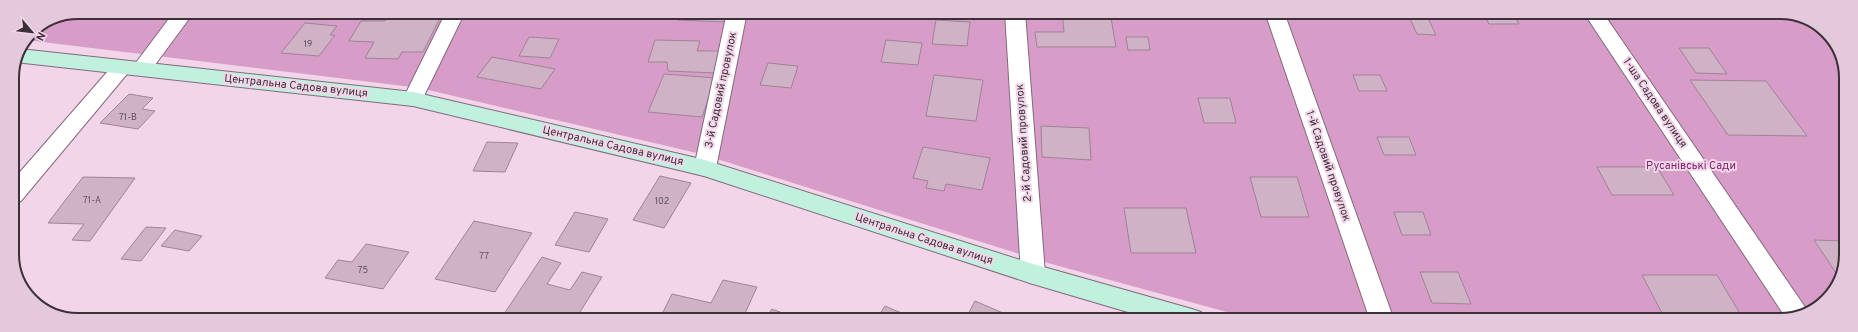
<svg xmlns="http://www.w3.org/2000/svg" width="1858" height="332" viewBox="0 0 1858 332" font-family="Overpass,sans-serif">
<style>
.green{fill:#d79cc7}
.building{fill:#d0b2c7;stroke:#9f8397}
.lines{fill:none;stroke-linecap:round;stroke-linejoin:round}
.street-casing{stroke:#84697c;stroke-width:2}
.secondary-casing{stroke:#84697c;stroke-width:2}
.street{fill:#fff;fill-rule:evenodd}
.secondary{fill:#bff1de;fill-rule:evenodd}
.labels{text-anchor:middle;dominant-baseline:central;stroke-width:4;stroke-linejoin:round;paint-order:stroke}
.number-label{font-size:9px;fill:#60505c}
.street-label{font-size:11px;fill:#3b3038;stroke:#f3d5ea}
.park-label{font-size:11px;fill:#7c246b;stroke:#f3d5ea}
.rim{fill:none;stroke:#3b3038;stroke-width:2}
</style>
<rect width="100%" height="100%" fill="#f3d5ea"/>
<path class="green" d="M78 12 1789 13 1824 28 1845 65V263L1824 304 1780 320H1256L1048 263 701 154 420 88 26 40 31 31Z"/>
<path class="building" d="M319 12H344L340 18 316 17Z
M390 12H443L423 52H402L398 59 365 58 374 42 349 41 361 21H385Z
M680 12H730L727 22 678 20Z
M1062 12H1110L1116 47H1037L1035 32H1064Z
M1339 12H1384L1387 19H1341Z
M1407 12H1425L1436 35 1417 34Z
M1483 12H1512L1519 24H1489Z
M936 20 970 22 967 46 932 44Z
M305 23 337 26 330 35H335L319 56 281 53Z
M529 37 559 39 550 58 519 56Z
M1126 37H1148L1150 50H1128Z
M655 40 700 41 697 51H722L716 73 668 71 667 62H648Z
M886 40 922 43 918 65 881 62Z
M1679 48H1709L1727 74 1696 73Z
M492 57 555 69 541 89 477 77Z
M768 63 798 66 791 88 760 85Z
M664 74 716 78 702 117 648 112Z
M934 75 983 80 976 121 926 116Z
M1353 75H1380L1387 91H1359Z
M1690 80 1766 81 1807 136 1728 135Z
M129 94 153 98 142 109 155 111 138 129 100 123Z
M1198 98H1230L1236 123H1204Z
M1041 126 1089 128 1091 160 1042 157Z
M1377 137H1409L1416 155H1384Z
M487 142 518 143 505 172 473 171Z
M923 147 990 158 982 190 946 184 944 191 926 188 928 181 913 178Z
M1597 167H1657L1674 195H1612Z
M660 176 691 183 664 228 633 220Z
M83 177 135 178 90 241 72 240 84 224 48 223Z
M1250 177H1297L1309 217H1261Z
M1124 208H1186L1196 253H1131Z
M575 212 608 219 589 252 555 245Z
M1394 212H1423L1431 235H1402Z
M474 221 532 233 495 292 435 279Z
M146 227 166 228 141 261 121 259Z
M175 230 202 236 189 251 161 246Z
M1814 240 1845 241V263L1838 276Z
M366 244 409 252 383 289 325 278 338 260 352 262Z
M542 257 561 263 547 284 570 290 582 272 602 277 575 320H561L550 317 548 320H500Z
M1420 272H1458L1471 304 1432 303Z
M1642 275H1717L1742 317H1664Z
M723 280 757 287 742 320H659L672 294 711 303Z
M975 301 1010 316 1008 320 966 318Z
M885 306 918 320H876Z
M772 309 801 320H765Z"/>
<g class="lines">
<g class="street-casing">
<path id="street" d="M174 12H194L149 73 142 75 135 73 132 68 21 201 13 204V180L115 63 122 61 129 63 132 68Z
M446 12H465L420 104 413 106 406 104 403 99Z
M727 12H747L716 168 713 174 705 176 697 174 694 168Z
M1005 12H1025L1045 274 1041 281 1033 284 1025 281 1021 274Z
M1265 12H1284L1394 320H1370Z
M1584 13H1603L1807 310 1786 318Z"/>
</g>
<g class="secondary-casing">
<path id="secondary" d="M20 49 413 92 705 160 1033 264 1192 309 1201 312 1204 320H1155L1033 284 704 176 413 106 15 62Z"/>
</g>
<use href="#street" class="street"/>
<use href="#secondary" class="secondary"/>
</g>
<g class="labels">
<g class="number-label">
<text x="308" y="44">19</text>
<text x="128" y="117">71-В</text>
<text x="92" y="200">71-А</text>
<text x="662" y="201">102</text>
<text x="484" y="256">77</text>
<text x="363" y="270">75</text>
</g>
<g class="street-label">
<text transform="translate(296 86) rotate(6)">Центральна Садова вулиця</text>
<text transform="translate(721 90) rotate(-78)">3-й Садовий провулок</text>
<text transform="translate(1655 103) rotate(56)">1-ша Садова вулиця</text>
<text transform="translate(1024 143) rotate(-94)">2-й Садовий провулок</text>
<text transform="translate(613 146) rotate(13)">Центральна Садова вулиця</text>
<text transform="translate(1328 166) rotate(71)">1-й Садовий провулок</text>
<text transform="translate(924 239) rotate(18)">Центральна Садова вулиця</text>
</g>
<g class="park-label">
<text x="1691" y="166">Русанівські Сади</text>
</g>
</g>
<path d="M0 0H1858V332H0ZM78 19H1780A59 59 0 0 1 1839 78V254A59 59 0 0 1 1780 313H78A59 59 0 0 1 19 254V78A59 59 0 0 1 78 19Z" fill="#e4c8dc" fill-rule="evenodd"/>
<path class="rim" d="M78 19H1780A59 59 0 0 1 1839 78V254A59 59 0 0 1 1780 313H78A59 59 0 0 1 19 254V78A59 59 0 0 1 78 19Z"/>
<g transform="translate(32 32) rotate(118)" stroke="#f3d5ea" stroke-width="3" paint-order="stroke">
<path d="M0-3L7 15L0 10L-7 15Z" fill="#3b3038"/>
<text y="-6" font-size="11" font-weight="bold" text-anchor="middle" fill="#3b3038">N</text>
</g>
</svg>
